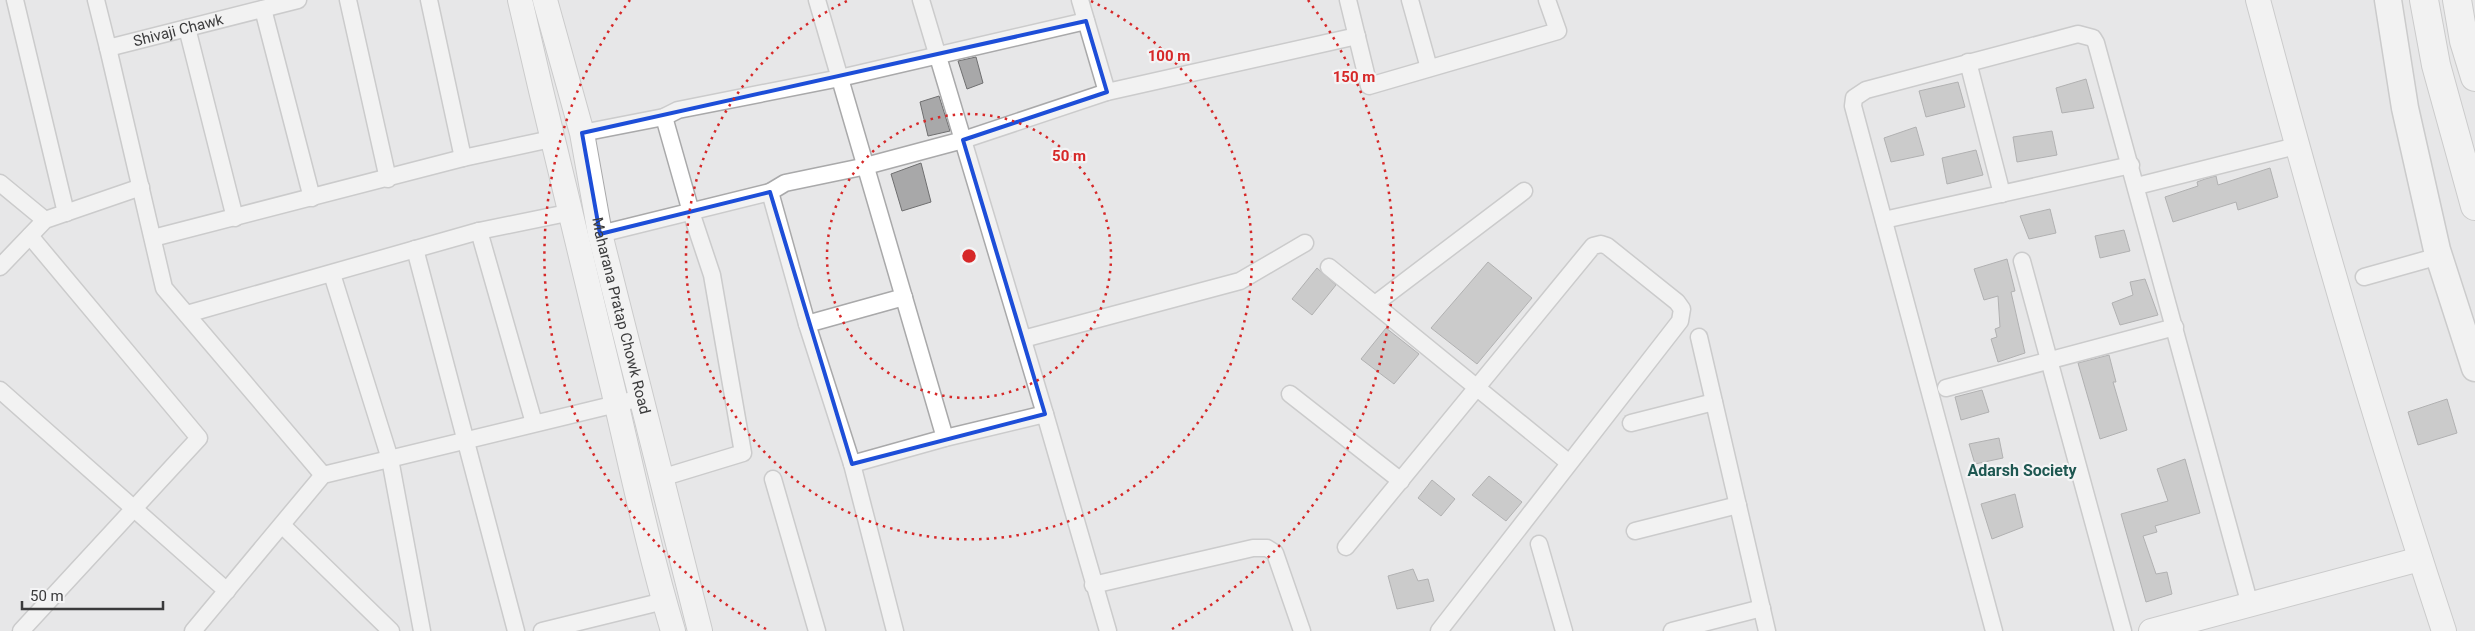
<svg xmlns="http://www.w3.org/2000/svg" width="2475" height="631" viewBox="0 0 2475 631" font-family="Roboto,sans-serif">
<style>
.building{fill:#a8a8a9;stroke:#6f6f70}
.lines{fill:none;stroke-linecap:round;stroke-linejoin:round}
.street-casing{stroke:#a9a9aa;stroke-width:19}
.secondary-casing{stroke:#a9a9aa;stroke-width:26}
.primary-casing{stroke:#a9a9aa;stroke-width:29}
.highway-casing{stroke:#a9a9aa;stroke-width:30}
.street{stroke:#fff;stroke-width:16}
.secondary{stroke:#fff;stroke-width:24}
.primary{stroke:#fff;stroke-width:26}
.highway{stroke:#fff;stroke-width:28}
.marked{fill:none;stroke:#1d4ed8;stroke-width:4;stroke-linejoin:round}
.ring{fill:none;stroke:#d62828;stroke-width:2.5;stroke-dasharray:2.5 5}
.labels{text-anchor:middle;dominant-baseline:central;stroke-width:4.5;stroke-linejoin:round;paint-order:stroke}
.street-label{font-size:15px;fill:#3a3a3b;stroke:#f4f4f5}
.neighbourhood-label{font-size:16px;font-weight:bold;fill:#1e5751;stroke:#f4f4f5}
.centre{fill:#d62828;stroke:#f4f4f5;stroke-width:2.5}
.ring-label{font-size:15px;text-anchor:middle;font-weight:bold;fill:#d62828;stroke:#f4f4f5;stroke-width:4.5;stroke-linejoin:round;paint-order:stroke}
</style>
<rect width="100%" height="100%" fill="#e7e7e8"/>
<path class="building" d="M976 57 983 83 967 89 958 61Z
M2086 79 2094 108 2062 113 2056 88Z
M1958 82 1965 107 1926 117 1919 91Z
M939 96 950 131 928 136 920 102Z
M1916 127 1924 155 1891 162 1884 138Z
M2052 131 2057 155 2017 162 2013 137Z
M1976 150 1983 175 1947 184 1942 158Z
M921 163 931 202 902 211 891 174Z
M2270 168 2278 197 2238 210 2236 202 2173 222 2165 197 2198 186 2197 182 2205 179 2216 176 2218 185Z
M2050 209 2056 233 2029 239 2020 216Z
M2124 230 2130 251 2100 258 2095 236Z
M2007 259 2015 291 2011 292 2025 353 1998 362 1991 339 1997 337 1995 329 2000 327 1998 296 1984 300 1974 269Z
M1488 262 1532 298 1477 364 1431 328Z
M1317 268 1336 285 1312 315 1292 299Z
M2145 279 2158 315 2120 325 2112 303 2133 295 2130 282Z
M1386 328 1419 354 1394 384 1361 359Z
M2109 355 2116 382H2113L2127 430 2100 439 2078 363Z
M1982 390 1989 412 1961 420 1955 397Z
M2447 399 2457 433 2418 445 2408 412Z
M1999 438 2003 458 1975 464 1969 444Z
M2185 459 2200 513 2155 526 2157 532 2143 536 2156 574 2167 572 2172 594 2146 602 2121 514 2168 501 2157 469Z
M1489 476 1522 502 1506 521 1472 495Z
M1432 480 1455 499 1441 516 1418 498Z
M2015 494 2023 527 1992 539 1981 504Z
M1413 569 1418 581 1428 579 1434 601 1397 609 1388 576Z"/>
<g class="lines">
<g class="street-casing">
<g id="street">
<path d="M15 0 66 213"/>
<path id="s1" d="M96 0 108 48 298 0"/>
<path d="M348 0 388 179"/>
<path d="M429 0 463 158"/>
<path d="M817 0 945 438"/>
<path d="M921 0 1045 414"/>
<path d="M1080 0 1107 92"/>
<path d="M1348 0 1369 86 1558 31 1547 0"/>
<path d="M1410 0 1429 68"/>
<path d="M263 9 312 198"/>
<path d="M187 28 235 218"/>
<path d="M108 48 164 288 323 475"/>
<path d="M1968 62 2002 194"/>
<path d="M582 133 664 117 678 110 840 78 1086 21"/>
<path d="M0 183 45 220"/>
<path d="M2137 186 2296 146"/>
<path d="M770 192 807 324 852 464"/>
<path d="M1884 220 2131 165"/>
<path d="M479 231 534 423"/>
<path d="M600 234 770 192 785 183 862 167 963 140 1107 92 1357 36"/>
<path d="M153 238 463 158 551 139"/>
<path d="M415 249 516 631"/>
<path d="M2022 261 2123 631"/>
<path d="M0 267 45 220 141 187"/>
<path d="M1329 267 1568 462"/>
<path d="M332 274 390 459 422 631"/>
<path d="M2364 277 2439 256"/>
<path d="M1375 304 1524 191"/>
<path d="M187 314 479 231 572 212"/>
<path d="M807 324 904 297"/>
<path d="M1699 337 1767 631"/>
<path d="M1023 339 1240 281 1305 243"/>
<path d="M1946 388 2175 327"/>
<path d="M0 390 227 591"/>
<path d="M1290 394 1401 481"/>
<path d="M1631 423 1714 402"/>
<path d="M661 478 743 453 712 275 691 212 664 117"/>
<path d="M773 479 817 631"/>
<path d="M282 525 391 631"/>
<path d="M1635 531 1738 505"/>
<path d="M1539 544 1564 631"/>
<path d="M1346 547 1593 246 1601 244 1607 246 1677 302 1682 309 1680 321 1439 631"/>
<path d="M1093 585 1253 548H1267L1275 553 1302 631"/>
<path d="M21 631 199 438 30 236"/>
<path d="M193 631 323 475 641 398"/>
<path d="M542 631 664 601"/>
<path d="M895 631 852 464 945 438 1045 414 1108 631"/>
<path d="M1672 631 1762 608"/>
<path d="M1994 631 1853 106 1854 98 1866 90 2078 34 2093 38 2096 43 2250 605"/>
</g>
</g>
<g class="secondary-casing">
<g id="secondary">
<path d="M520 0C550 130 581 260 613 389 632 470 649 551 673 631"/>
<path id="s2" d="M545 0 582 133 600 234 700 631"/>
<path d="M2258 0C2314 212 2375 423 2444 631"/>
<path d="M2151 631 2420 559"/>
</g>
</g>
<g class="primary-casing">
<path id="primary" d="M2388 0 2405 108 2437 250 2475 368"/>
</g>
<g class="highway-casing">
<path id="highway" d="M2424 0 2436 65 2475 206
M2457 0 2464 41 2475 77"/>
</g>
<use href="#street" class="street"/>
<use href="#secondary" class="secondary"/>
<use href="#primary" class="primary"/>
<use href="#highway" class="highway"/>
</g>
<path d="M0 0H2475V631H0ZM1086 21 1107 92 963 140 1045 414 852 464 770 192 600 234 582 133Z" fill="#e7e7e8" fill-opacity=".55" fill-rule="evenodd"/>
<path class="marked" d="M1086 21 1107 92 963 140 1045 414 852 464 770 192 600 234 582 133Z"/>
<g class="ring">
<circle cx="969" cy="256" r="142"/>
<path d="M1091 1A283 283 0 1 1 847 1"/>
<path d="M766 629A425 425 0 0 1 630 0M1308 0A425 425 0 0 1 1172 629"/>
</g>
<g class="labels">
<g class="street-label">
<text stroke="none"><textPath href="#s1" startOffset="122">Shivaji Chawk</textPath></text>
<text stroke="none"><textPath href="#s2" startOffset="325">Maharana Pratap Chowk Road</textPath></text>
</g>
<g class="neighbourhood-label">
<text x="2022" y="470">Adarsh Society</text>
</g>
</g>
<circle cx="969" cy="256" r="8" class="centre"/>
<g class="ring-label">
<text x="1169" y="61">100 m</text>
<text x="1354" y="82">150 m</text>
<text x="1069" y="161">50 m</text>
</g>
<path d="M22 601v8h141v-8" fill="none" stroke="#3a3a3b" stroke-width="2.5"/>
<text x="30" y="601" font-size="15" fill="#3a3a3b" stroke="#f4f4f5" stroke-width="4" paint-order="stroke">50 m</text>
</svg>
